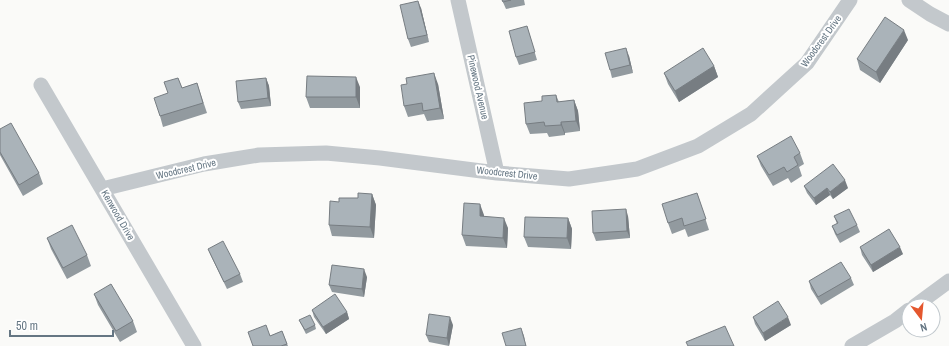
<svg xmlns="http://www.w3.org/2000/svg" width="949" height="346" viewBox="0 0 949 346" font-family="'Archivo Narrow',sans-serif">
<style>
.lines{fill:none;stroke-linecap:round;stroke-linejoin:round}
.street{stroke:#c3c8cc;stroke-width:15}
.wall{fill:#929a9f}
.shaded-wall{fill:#777d82}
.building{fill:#aab3b9;stroke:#777d82}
.labels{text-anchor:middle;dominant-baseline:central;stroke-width:4;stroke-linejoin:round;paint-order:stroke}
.street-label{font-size:10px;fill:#657683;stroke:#fff}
</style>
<rect width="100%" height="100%" fill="#fafaf8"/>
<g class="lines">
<path class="street" d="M458 0 497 173
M909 0 930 14 949 24
M41 85 194 346
M102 189 204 164 259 155 326 153 380 158 497 173 569 179 637 169 698 146 751 114 807 63 850 0
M915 306 949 281
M852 346 895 321 909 310"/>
</g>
<path class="wall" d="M502 0H524L525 5 506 9Z
M421 8 429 42 411 47 408 39Z
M527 26 537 60 519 65 516 57Z
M908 40 880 83 860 70 857 59Z
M629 56 633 73 612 78 610 70Z
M714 66 718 77 679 102 668 84 664 73Z
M178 78 182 88 197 83 207 113 163 127 160 116 168 93Z
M266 78 269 86 271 106 241 109 238 102Z
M438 84 444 119 427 121 424 114 408 117 404 106Z
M360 87V108H310L306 97Z
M556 95 559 102 574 100 578 111 580 131 565 133V135L549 137 547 133 530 134 526 124 542 101Z
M0 129 39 173 43 184 23 196 0 155Z
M800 153 804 164 799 167 802 176 791 183 788 178 773 186 761 166 757 156Z
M804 186 848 188 833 199 830 195 816 205 807 193Z
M697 193 709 230 688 237 685 229 672 234 668 223Z
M372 194 376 205 374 238 332 236 329 225 339 202 358 198Z
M484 215V216L508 228 507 248 466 246 462 235Z
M628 216 630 238 596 241 593 233Z
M834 216 857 225 860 232 840 243 835 234 832 226 837 224Z
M568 218 572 229 571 249 528 247 524 237Z
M47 238 87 255 91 266 67 279 51 249Z
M860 247 903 254 873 272 862 255Z
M208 249 240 274 243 282 227 289 211 256Z
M367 277 364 297 332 292 329 285Z
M851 278 854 285 821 305 811 289 809 281Z
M94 294 133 321 137 332 120 342 98 305Z
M312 310 347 312 349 319 326 334 314 317Z
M753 317 791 325 765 341 755 324Z
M299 320 315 325 316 329 306 334Z
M453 325 449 346 429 342 426 335Z
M282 331 288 346H253L270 336Z"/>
<path class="shaded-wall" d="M418 1 421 8 429 42 427 35Z
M904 30 908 40 880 83 876 72Z
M626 48 629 56 633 73 630 65Z
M714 66 718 77 679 102 675 91Z
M434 73 438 84 444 119 440 108Z
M356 77 360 87V108L356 97Z
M266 78 269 86 271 106 268 98Z
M574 100 578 111 580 131 576 121Z
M561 122 565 133V135L561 125Z
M845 180 848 188 833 199 830 192Z
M827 188 830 195 816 205 814 198Z
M372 194 376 205 374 238 370 227Z
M480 204 484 215V227L480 216Z
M626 209 628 216 630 238 627 231Z
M504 218 508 228 507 248 503 238Z
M568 218 572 229 571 249 567 238Z
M900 247 903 254 873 272 871 265Z
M364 269 367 277 364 297 362 289Z
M347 312 349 319 326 334 323 327Z
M450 317 453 325 449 346 447 338Z
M788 317 791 325 765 341 763 333Z
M521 328 524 336 526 346Z"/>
<path class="building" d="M502 0H511L503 2Z
M418 1 427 35 408 39 400 5Z
M885 17 904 30 876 72 857 59Z
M527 26 535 52 516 57 509 31Z
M626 48 630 65 610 70 605 53Z
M703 48 714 66 675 91 664 73Z
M434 73 440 108 423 111 422 103 404 106 401 85 407 84 406 78Z
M307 76 356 77V97H306Z
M178 78 182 88 197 83 203 103 160 116 154 98 168 93 164 82Z
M266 78 268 98 238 102 236 81Z
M556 95 557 102 574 100 576 121 561 122V125L545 126 544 122 526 124 524 103 542 101V96Z
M11 123 39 173 19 185 0 152V129Z
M791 136 800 153 794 157 798 165 787 172 784 167 769 175 757 156Z
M833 164 845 180 830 192 827 188 814 198 804 186Z
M358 193 372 194 370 227 329 225 330 201 339 202V198H358Z
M697 193 706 219 684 226 682 218 668 223 662 204Z
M464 203 480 204V216L504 218 503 238 462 235Z
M626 209 627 231 593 233 592 211Z
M849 209 857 225 837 235 832 226 838 223 834 216Z
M525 217 568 218 567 238 524 237Z
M72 225 87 255 63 268 47 238Z
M889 229 900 247 871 265 860 247Z
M223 241 240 274 224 282 208 249Z
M841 262 851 278 818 297 809 281Z
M332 265 364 269 362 289 329 285Z
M111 284 133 321 116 331 94 294Z
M335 294 347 312 323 327 312 310Z
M778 301 788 317 763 333 753 317Z
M429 314 450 317 447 338 426 335Z
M310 315 315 325 305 330 299 320Z
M266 325 270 336 282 331 287 344 281 346H253L248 332Z
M725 326 734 346H688L686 342Z
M521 328 526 346H506L502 333Z"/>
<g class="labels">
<g class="street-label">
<text transform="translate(821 41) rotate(-54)">Woodcrest Drive</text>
<text transform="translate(478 87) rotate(77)">Pinewood Avenue</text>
<text transform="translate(186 169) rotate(-13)">Woodcrest Drive</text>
<text transform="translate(507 173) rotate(6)">Woodcrest Drive</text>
<text transform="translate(118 215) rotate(60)">Kenwood Drive</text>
</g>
</g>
<g transform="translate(921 318) rotate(164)"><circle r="19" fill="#ffffff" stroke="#c1c8cd"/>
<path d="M0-3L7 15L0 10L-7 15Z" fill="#e4572e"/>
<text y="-6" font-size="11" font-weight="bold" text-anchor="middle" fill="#657683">N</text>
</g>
<path d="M10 330v6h103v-6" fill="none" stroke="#657683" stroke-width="2"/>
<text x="16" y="330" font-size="12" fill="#657683" stroke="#ffffff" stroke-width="3" paint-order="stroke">50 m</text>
</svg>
